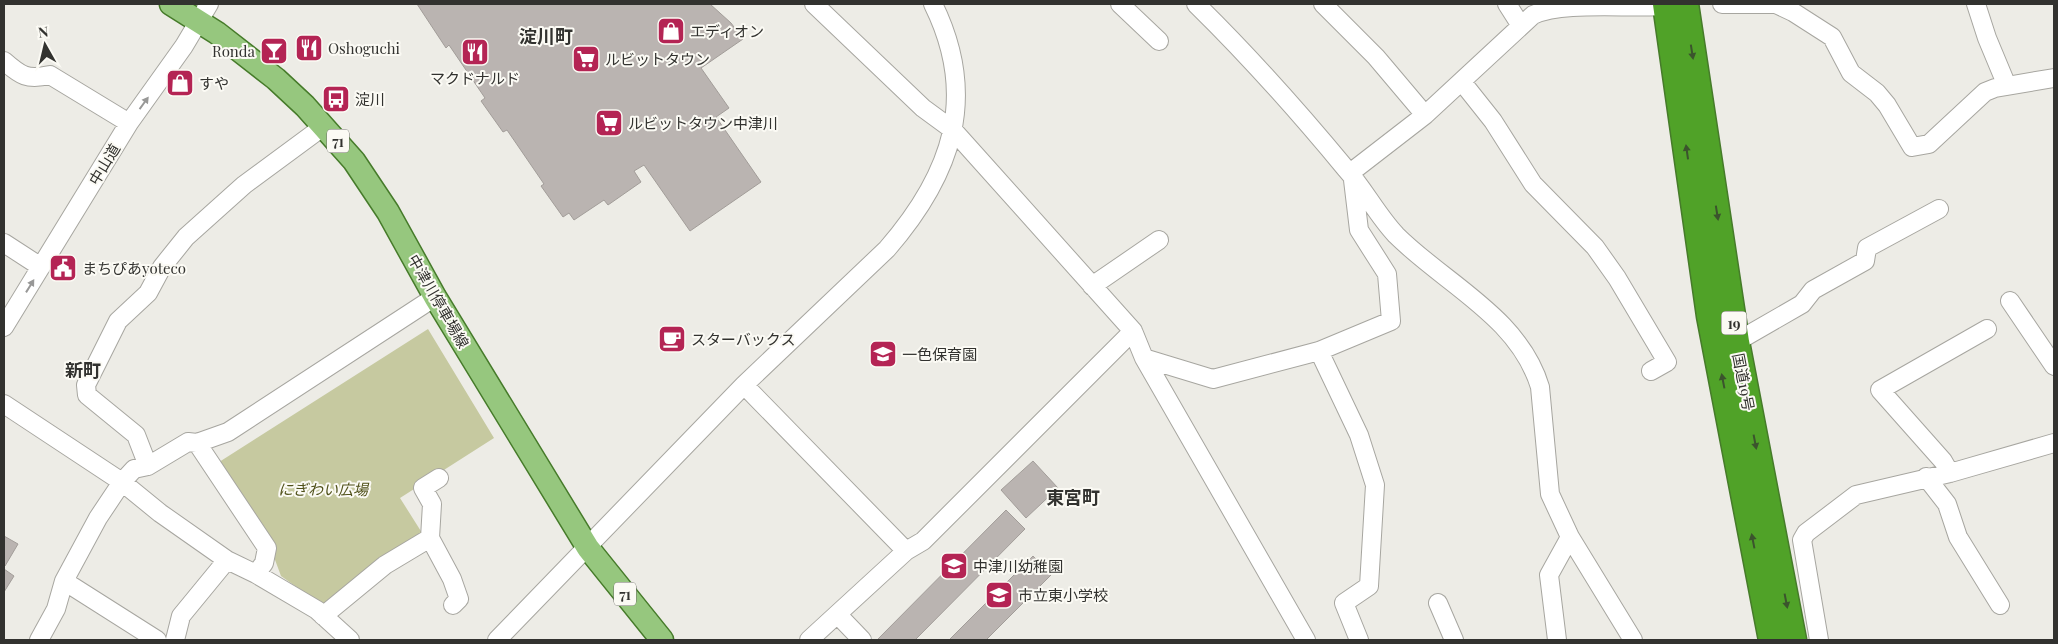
<svg xmlns="http://www.w3.org/2000/svg" width="2058" height="644" viewBox="0 0 2058 644" font-family="'Playfair Display','Noto Sans JP',serif">
<style>
.green{fill:#c6c9a0}
.building{fill:#bab4b1;stroke:#a29d99}
.lines{fill:none;stroke-linecap:round;stroke-linejoin:round}
.minor-casing{stroke:#a7a6a0;stroke-width:20}
.major-casing{stroke:#467b2a;stroke-width:25}
.highway-casing{stroke:#467b2a;stroke-width:29}
.minor{stroke:#fff;stroke-width:18}
.major{stroke:#96c77e;stroke-width:22}
.highway{stroke:#50a228;stroke-width:26}
.oneway{fill:#3b542d}
.oneway2{fill:#989897}
.labels{text-anchor:middle;dominant-baseline:central;stroke-width:4;stroke-linejoin:round;paint-order:stroke}
.shield{fill:#fbfaf4;stroke:#6e6e6a;stroke-width:1}
.shield-label{font-size:14px;font-weight:bold;fill:#32322f}
.poi-label{font-size:15px;fill:#32322f;stroke:#fbfaf4;text-anchor:start}
.street-label{font-size:15px;fill:#32322f;stroke:#fbfaf4}
.park-label{font-size:15px;font-style:italic;fill:#50511a;stroke:#fbfaf4}
.quarter-label{font-size:18px;font-weight:bold;fill:#32322f;stroke:#fbfaf4}
</style>
<rect width="100%" height="100%" fill="#edece6"/>
<path class="green" d="M428 329 494 438 400 498 424 536 326 608 281 576 271 549 216 464Z"/>
<path class="building" d="M417 4H710L731 23 743 39 701 68 729 108 716 117 761 182 690 231 644 165 634 171 641 182 608 205 604 200 574 220 569 213 563 217 541 186 544 184 507 130 503 132 481 101 485 98 449 45 446 48Z
M1033 461 1058 488 1026 518 1001 490Z
M1006 510 1025 529 915 640H877Z
M4 536 18 544 5 566 4 565Z
M1033 556 1051 575 986 640H949Z
M4 569 14 576 4 592Z"/>
<g class="lines">
<g class="minor-casing">
<path id="minor" d="M814 4 923 108 953 130 1133 331 1144 358 1306 640
M1120 4 1159 41
M1196 4C1249 56 1298 111 1346 169 1364 189 1377 215 1396 235 1445 284 1519 317 1540 387L1550 494 1570 537 1633 640
M1323 4 1376 57 1425 115
M1507 4 1521 26
M1722 4H1776L1793 12 1832 37 1851 73 1877 93 1887 105 1912 147 1929 144 1985 92 1995 88 2054 78
M1976 4 1987 38 2007 86
M4 61C21 76 27 80 50 75L129 123
M1462 82 1493 121 1533 184 1595 247 1617 278 1667 362 1651 371
M1350 173 1425 115 1533 15C1565 0 1636 10 1676 5
M4 243 41 267
M1092 286 1159 240
M2010 301 2054 366
M4 327 129 123 184 46 209 4
M1736 342 1802 304 1813 290 1865 261 1867 248 1939 209
M1319 351 1359 435 1375 485 1369 586 1344 603 1359 640
M1144 358 1213 379 1319 351 1391 321 1387 274 1359 230 1353 180
M744 385 906 551
M4 404 122 482 160 513 227 560 256 574 317 610 350 640
M197 443 267 548 264 563 256 574
M148 466 136 435 87 395 86 385 118 321 148 293 162 267 186 237 244 185 324 126
M1950 473 1943 461 1880 390 1987 329
M1926 477 1947 504 1958 537 2000 605
M430 538 452 579 459 599 453 605
M64 581 157 640
M1438 603 1454 640
M838 615 862 640
M323 616 385 565 430 538 432 504 423 488 439 478
M39 640 56 609 64 581 98 518 122 482 134 469 148 466 188 442 197 443 228 432 435 297
M175 640 181 616 227 560
M497 640 744 385 887 249C952 174 979 97 933 4
M809 640 906 551 923 541 1133 331
M1557 640 1549 575 1570 537
M1819 640 1802 540 1806 533 1856 495 1950 473 2054 443"/>
</g>
<g class="major-casing">
<path id="major" d="M171 4 217 33 276 79 305 106 354 161 388 212 435 297 588 548 662 640"/>
</g>
<g class="highway-casing">
<path id="highway" d="M1666 4 1710 316 1772 640
M1685 4 1736 342 1793 640"/>
</g>
<use href="#minor" class="minor"/>
<use href="#major" class="major"/>
<use href="#highway" class="highway"/>
</g>
<defs><path id="oneway-solid" d="M-6-.8H1V-3.2L6.5 0L1 3.2V.8H-6Z" transform="scale(1.25)"/></defs>
<g class="oneway">
<use href="#oneway-solid" transform="translate(1692 52) rotate(81)"/>
<use href="#oneway-solid" transform="translate(1687 152) rotate(-98)"/>
<use href="#oneway-solid" transform="translate(1717 213) rotate(81)"/>
<use href="#oneway-solid" transform="translate(1723 381) rotate(-101)"/>
<use href="#oneway-solid" transform="translate(1755 442) rotate(79)"/>
<use href="#oneway-solid" transform="translate(1753 541) rotate(-101)"/>
<use href="#oneway-solid" transform="translate(1786 601) rotate(79)"/>
</g>
<g class="oneway2">
<use href="#oneway-solid" transform="translate(144 103) rotate(-54)"/>
<use href="#oneway-solid" transform="translate(30 286) rotate(-58)"/>
</g>
<defs>
<g id="shop-square" transform="scale(1.4375)"><rect x="-9" y="-9" width="18" height="18" rx="4" fill="#b42454" stroke="#fbfaf4"/><path d="M-5-2.5h2.3a2.7 3.5 0 0 1 5.4 0H5L5.5 6h-11ZM-1.5-2.5h3a1.5 2.3 0 0 0-3 0Z" fill="#fff"/></g>
<g id="restaurant-square" transform="scale(1.4375)"><rect x="-9" y="-9" width="18" height="18" rx="4" fill="#b42454" stroke="#fbfaf4"/><path d="M-5-6h1v4h1v-4h1v4h1v-4h1v5L-1.5 .5V6h-2V.5L-5-1ZM5-6V6H3V1.5H1.5Q1.5-4 5-6Z" fill="#fff"/></g>
<g id="bar-square" transform="scale(1.4375)"><rect x="-9" y="-9" width="18" height="18" rx="4" fill="#b42454" stroke="#fbfaf4"/><path d="M-6-5H6L.8 .8V4.5H3.5V6h-7V4.5H-.8V.8Z" fill="#fff"/></g>
<g id="supermarket-square" transform="scale(1.4375)"><rect x="-9" y="-9" width="18" height="18" rx="4" fill="#b42454" stroke="#fbfaf4"/><path d="M-6-5.5h2.5l.6 2H6L4.5 2H-2.5L-4.4-4H-6ZM-1.5 3.2a1.3 1.3 0 1 0 .1 0ZM3 3.2a1.3 1.3 0 1 0 .1 0Z" fill="#fff"/></g>
<g id="bus-square" transform="scale(1.4375)"><rect x="-9" y="-9" width="18" height="18" rx="4" fill="#b42454" stroke="#fbfaf4"/><path d="M-5-6H5V4H4V6H2V4H-2V6H-4V4H-5ZM-3.5-4V0h7V-4ZM-3.5 1.2v1.5H-2V1.2ZM2 1.2v1.5H3.5V1.2Z" fill="#fff"/></g>
<g id="civic-square" transform="scale(1.4375)"><rect x="-9" y="-9" width="18" height="18" rx="4" fill="#b42454" stroke="#fbfaf4"/><path d="M-.6-6.5H3V-4.5H.6V-3L4-1V1h2V6H-6V1h2V-1L-.6-3ZM-1.2 2.5V6h2.4V2.5Z" fill="#fff"/></g>
<g id="cafe-square" transform="scale(1.4375)"><rect x="-9" y="-9" width="18" height="18" rx="4" fill="#b42454" stroke="#fbfaf4"/><path d="M-5.5-4.5H6V0H3Q3 3.5 0 3.5H-2.5Q-5.5 3.5-5.5 0ZM3-3.2v2h1.7v-2ZM-6 4.5H4V6H-6Z" fill="#fff"/></g>
<g id="school-square" transform="scale(1.4375)"><rect x="-9" y="-9" width="18" height="18" rx="4" fill="#b42454" stroke="#fbfaf4"/><path d="M0-5L7-2L0 1L-7-2ZM-4 1L0 2.5L4 1V4Q0 6-4 4Z" fill="#fff"/></g>
</defs>
<g fill-rule="evenodd">
<use href="#shop-square" x="671" y="31"/>
<use href="#restaurant-square" x="309" y="48"/>
<use href="#bar-square" x="274" y="51"/>
<use href="#restaurant-square" x="475" y="52"/>
<use href="#supermarket-square" x="586" y="59"/>
<use href="#shop-square" x="180" y="83"/>
<use href="#bus-square" x="336" y="99"/>
<use href="#supermarket-square" x="609" y="123"/>
<use href="#civic-square" x="63" y="268"/>
<use href="#cafe-square" x="672" y="339"/>
<use href="#school-square" x="883" y="354"/>
<use href="#school-square" x="954" y="566"/>
<use href="#school-square" x="999" y="595"/>
</g>
<g class="labels">
<g class="shield">
<rect x="327" y="129.5" width="22" height="23" rx="4"/>
<rect x="1721.5" y="311.5" width="25" height="23" rx="4"/>
<rect x="614" y="582.5" width="22" height="23" rx="4"/>
</g>
<g class="shield-label">
<text x="338" y="141">71</text>
<text x="1734" y="323">19</text>
<text x="625" y="594">71</text>
</g>
<g class="poi-label">
<text x="690" y="31">エディオン</text>
<text x="328" y="48">Oshoguchi</text>
<text x="255" y="51" text-anchor="end">Ronda</text>
<text x="605" y="59">ルビットタウン</text>
<text x="475" y="78" text-anchor="middle">マクドナルド</text>
<text x="199" y="83">すや</text>
<text x="355" y="99">淀川</text>
<text x="628" y="123">ルビットタウン中津川</text>
<text x="82" y="268">まちぴあyoteco</text>
<text x="691" y="339">スターバックス</text>
<text x="902" y="354">一色保育園</text>
<text x="973" y="566">中津川幼稚園</text>
<text x="1018" y="595">市立東小学校</text>
</g>
<g class="street-label">
<text transform="translate(104 164) rotate(-59)">中山道</text>
<text transform="translate(439 301) rotate(60)">中津川停車場線</text>
<text transform="translate(1744 382) rotate(79)">国道19号</text>
</g>
<g class="park-label">
<text x="323" y="489">にぎわい広場</text>
</g>
<g class="quarter-label">
<text x="546" y="36">淀川町</text>
<text x="83" y="370">新町</text>
<text x="1073" y="497">東宮町</text>
</g>
</g>
<rect width="2058" height="644" fill="none" stroke="#32322f" stroke-width="10"/>
<g transform="translate(45 45) rotate(352)" stroke="#fbfaf4" stroke-width="4" paint-order="stroke">
<path d="M0-4L9 19L0 12L-9 19Z" fill="#32322f"/>
<text y="-8" font-size="14" font-weight="bold" text-anchor="middle" fill="#32322f">N</text>
</g>
</svg>
